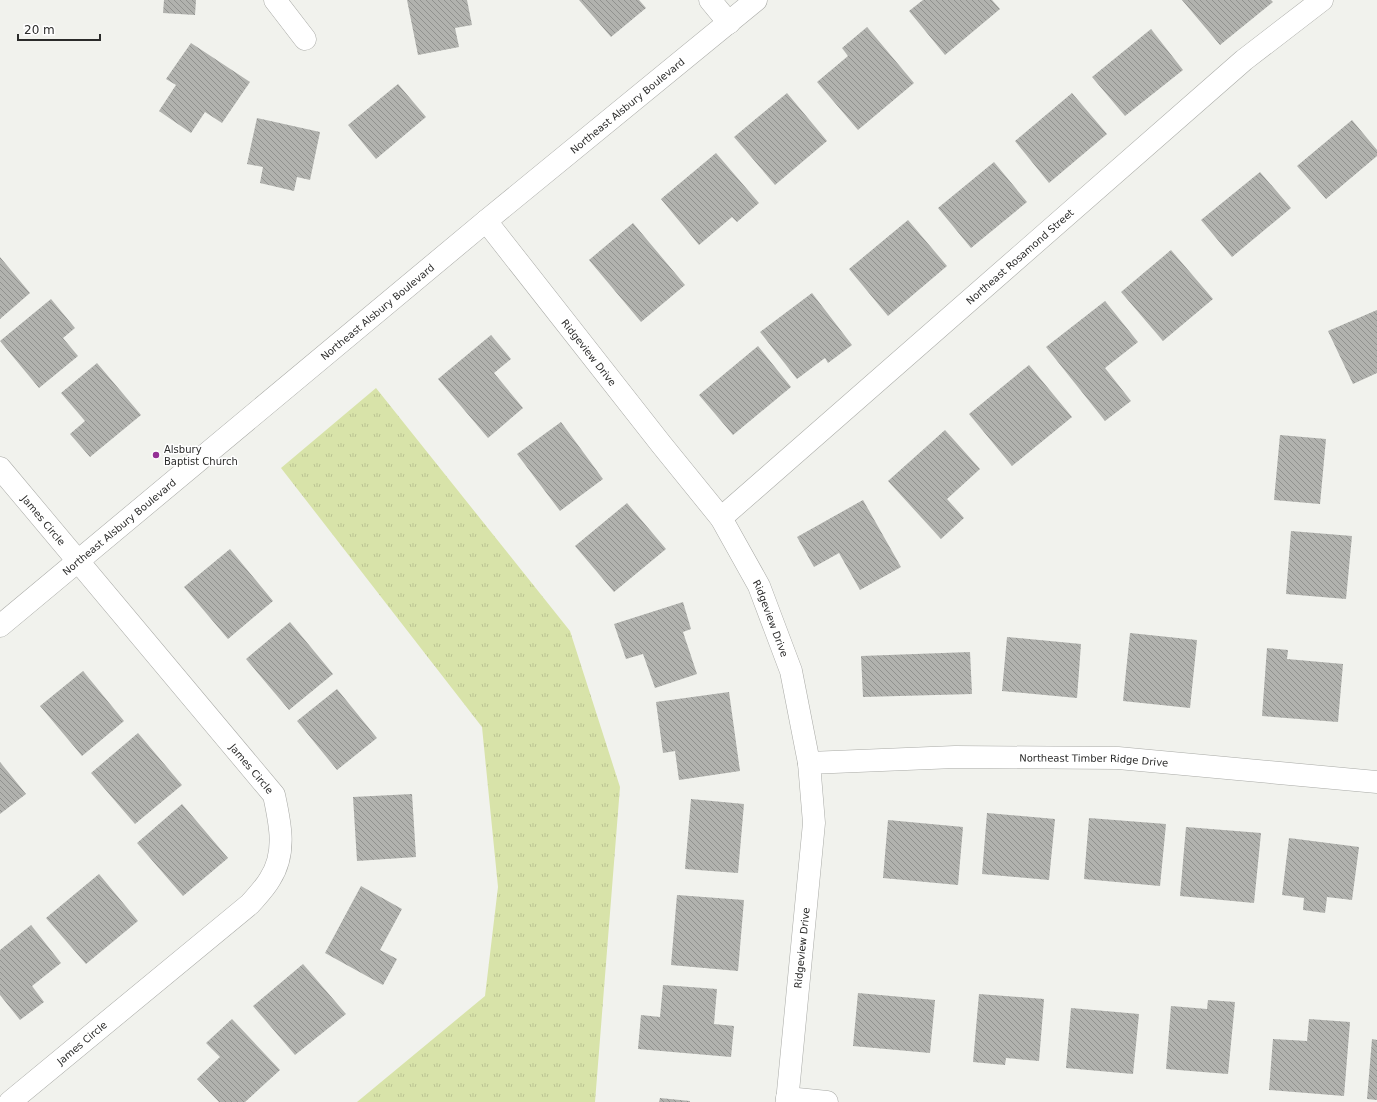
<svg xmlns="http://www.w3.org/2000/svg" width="1377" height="1102" viewBox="0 0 1377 1102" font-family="'DejaVu Sans',sans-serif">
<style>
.grass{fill:url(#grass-tufts)}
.building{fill:url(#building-back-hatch)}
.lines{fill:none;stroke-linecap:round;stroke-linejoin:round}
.minor-casing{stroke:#a9aaa6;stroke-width:23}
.secondary-casing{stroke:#a9aaa6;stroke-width:23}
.minor{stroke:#fff;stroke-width:22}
.secondary{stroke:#fff;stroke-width:22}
.poi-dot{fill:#953096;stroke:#fff;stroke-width:1.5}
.labels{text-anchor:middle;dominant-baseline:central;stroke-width:3;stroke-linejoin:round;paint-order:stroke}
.street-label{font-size:10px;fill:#2b2b2a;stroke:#fff}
.poi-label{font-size:10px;fill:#2b2b2a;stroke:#fff;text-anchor:start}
</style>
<defs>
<pattern id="grass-tufts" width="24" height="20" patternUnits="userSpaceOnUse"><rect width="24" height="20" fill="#d8e3a9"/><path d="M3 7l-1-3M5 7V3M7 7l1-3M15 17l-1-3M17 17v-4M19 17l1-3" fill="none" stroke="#bac392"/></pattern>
<pattern id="building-back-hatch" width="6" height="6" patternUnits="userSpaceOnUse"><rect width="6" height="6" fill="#b1b2ae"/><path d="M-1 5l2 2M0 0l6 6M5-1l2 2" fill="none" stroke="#90918e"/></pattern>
</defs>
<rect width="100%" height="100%" fill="#f1f2ed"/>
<path class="grass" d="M376 388 570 631 620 787 595 1102H357L485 996 498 887 482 727 281 468Z"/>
<path class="building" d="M164 0H196L195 15 163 13Z
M407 0H467L472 25 455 28 459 47 418 55Z
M579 0H639L646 8 611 37Z
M923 0H992L1000 9 945 55 909 11Z
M1182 0H1271L1273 2 1220 45Z
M867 27 914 83 858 130 817 82 848 56 842 48Z
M1151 29 1183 70 1125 116 1092 77Z
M191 43 250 82 222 123 205 112 191 133 159 111 176 85 166 79Z
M398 84 426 117 376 159 348 125Z
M787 93 827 141 775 185 734 137Z
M1072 93 1107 134 1049 183 1015 141Z
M257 118 320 132 310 180 297 177 294 191 260 183 263 167 247 164Z
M1352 120 1377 150V156L1326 199 1297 166Z
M716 153 759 203 737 222 732 217 699 245 661 199Z
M994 162 1027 202 971 248 938 208Z
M1260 172 1291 208 1232 257 1201 220Z
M908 220 947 266 888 316 849 269Z
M633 223 685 285 641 322 589 260Z
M1171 250 1213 299 1163 341 1121 292Z
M0 257 30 293 0 319Z
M812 293 852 345 828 363 825 358 797 379 760 332Z
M51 299 75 328 63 338 78 356 39 388 0 341Z
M1105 301 1138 342 1105 368 1131 401 1105 421 1046 347Z
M1377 310V373L1353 384 1328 331Z
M491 335 511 359 494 373 523 408 488 438 438 379Z
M758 346 791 387 733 435 699 395Z
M97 363 141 415 90 457 70 434 85 421 61 393Z
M1029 365 1072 417 1012 466 969 414Z
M561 422 603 479 560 511 517 454Z
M945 430 980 469 947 499 964 518 941 539 888 481Z
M1280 435 1326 439 1320 504 1274 500Z
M863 500 901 567 860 590 839 553 814 567 797 537Z
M627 503 666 549 614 592 575 546Z
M1291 531 1352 536 1346 599 1286 594Z
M230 549 273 601 228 639 184 587Z
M683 602 691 629 683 632 697 674 655 688 643 654 626 659 614 624Z
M290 622 333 674 289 710 246 659Z
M1130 633 1197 640 1190 708 1123 701Z
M1007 637 1081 644 1077 698 1002 691Z
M1267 648 1288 650 1287 659 1343 664 1338 722 1262 716Z
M970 652 972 694 863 697 861 656Z
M83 671 124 721 82 756 40 706Z
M337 689 377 738 337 770 297 721Z
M729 692 740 771 679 780 675 751 663 753 656 702Z
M138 733 182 785 135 824 91 773Z
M0 762 26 794 0 814Z
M412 794 416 857 357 861 353 797Z
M691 799 744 804 738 873 685 869Z
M182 804 228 858 183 896 137 843Z
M987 813 1055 819 1049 880 982 874Z
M1089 818 1166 824 1160 886 1084 879Z
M888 820 963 827 958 885 883 878Z
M1186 827 1261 833 1254 903 1180 896Z
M1289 838 1359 847 1352 900 1327 897 1325 913 1303 910 1304 898 1282 895Z
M99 874 138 921 86 964 46 918Z
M361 886 402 909 380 950 397 959 383 985 325 953Z
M677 895 744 900 738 971 671 965Z
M31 925 61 963 32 986 44 1002 20 1020 0 995V950Z
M303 964 346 1014 295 1055 253 1006Z
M663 985 717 989 714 1024 734 1026 731 1057 638 1049 641 1015 660 1017Z
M858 993 935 1000 930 1053 853 1046Z
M979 994 1044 999 1039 1061 1006 1058 1005 1065 973 1062Z
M1208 1000 1235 1002 1228 1074 1166 1069 1171 1006 1207 1009Z
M1071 1008 1139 1014 1133 1074 1066 1068Z
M232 1019 280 1070 245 1102H219L197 1079 220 1057 206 1043Z
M1309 1019 1350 1022 1344 1096 1269 1090 1273 1039 1307 1041Z
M1372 1039 1377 1040V1100L1367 1099Z
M660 1098 690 1101V1102H659Z"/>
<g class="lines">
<g class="minor-casing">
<g id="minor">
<path d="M275 0 305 39"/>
<path d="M710 0 729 23"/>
<path id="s1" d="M486 221 661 444 721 518 759 586 791 671 809 763 814 823 787 1102"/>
<path id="s2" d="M0 468 274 795C280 823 287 853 270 879 265 888 257 896 250 904L10 1102"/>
<path id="s3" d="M721 518 1244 60 1322 0"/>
<path id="s4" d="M809 763 955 757 1118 758 1377 782"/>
<path d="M787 1098 827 1102"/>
</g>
</g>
<g class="secondary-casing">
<g id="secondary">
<path id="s5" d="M0 626 486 221 756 0"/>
</g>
</g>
<use href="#minor" class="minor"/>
<use href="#secondary" class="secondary"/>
</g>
<circle class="poi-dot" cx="156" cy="455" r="4"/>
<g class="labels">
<g class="street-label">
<text stroke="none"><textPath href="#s5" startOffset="815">Northeast Alsbury Boulevard</textPath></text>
<text stroke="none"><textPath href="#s3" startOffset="397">Northeast Rosamond Street</textPath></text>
<text stroke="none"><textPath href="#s5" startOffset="491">Northeast Alsbury Boulevard</textPath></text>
<text stroke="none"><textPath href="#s1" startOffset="167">Ridgeview Drive</textPath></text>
<text stroke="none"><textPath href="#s2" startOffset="68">James Circle</textPath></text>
<text stroke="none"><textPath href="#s5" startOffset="155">Northeast Alsbury Boulevard</textPath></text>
<text stroke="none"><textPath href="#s1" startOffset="491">Ridgeview Drive</textPath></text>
<text stroke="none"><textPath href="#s4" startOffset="285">Northeast Timber Ridge Drive</textPath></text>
<text stroke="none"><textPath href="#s2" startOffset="392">James Circle</textPath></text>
<text transform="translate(802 948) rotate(-84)">Ridgeview Drive</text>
<text transform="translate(82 1043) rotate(-40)">James Circle</text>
</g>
<g class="poi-label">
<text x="164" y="449">Alsbury<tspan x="164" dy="12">Baptist Church</tspan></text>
</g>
</g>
<path d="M18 34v6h82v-6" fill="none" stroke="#2b2b2a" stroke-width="2"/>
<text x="24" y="34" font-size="12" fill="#2b2b2a" stroke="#ffffff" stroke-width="3" paint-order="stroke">20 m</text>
</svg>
